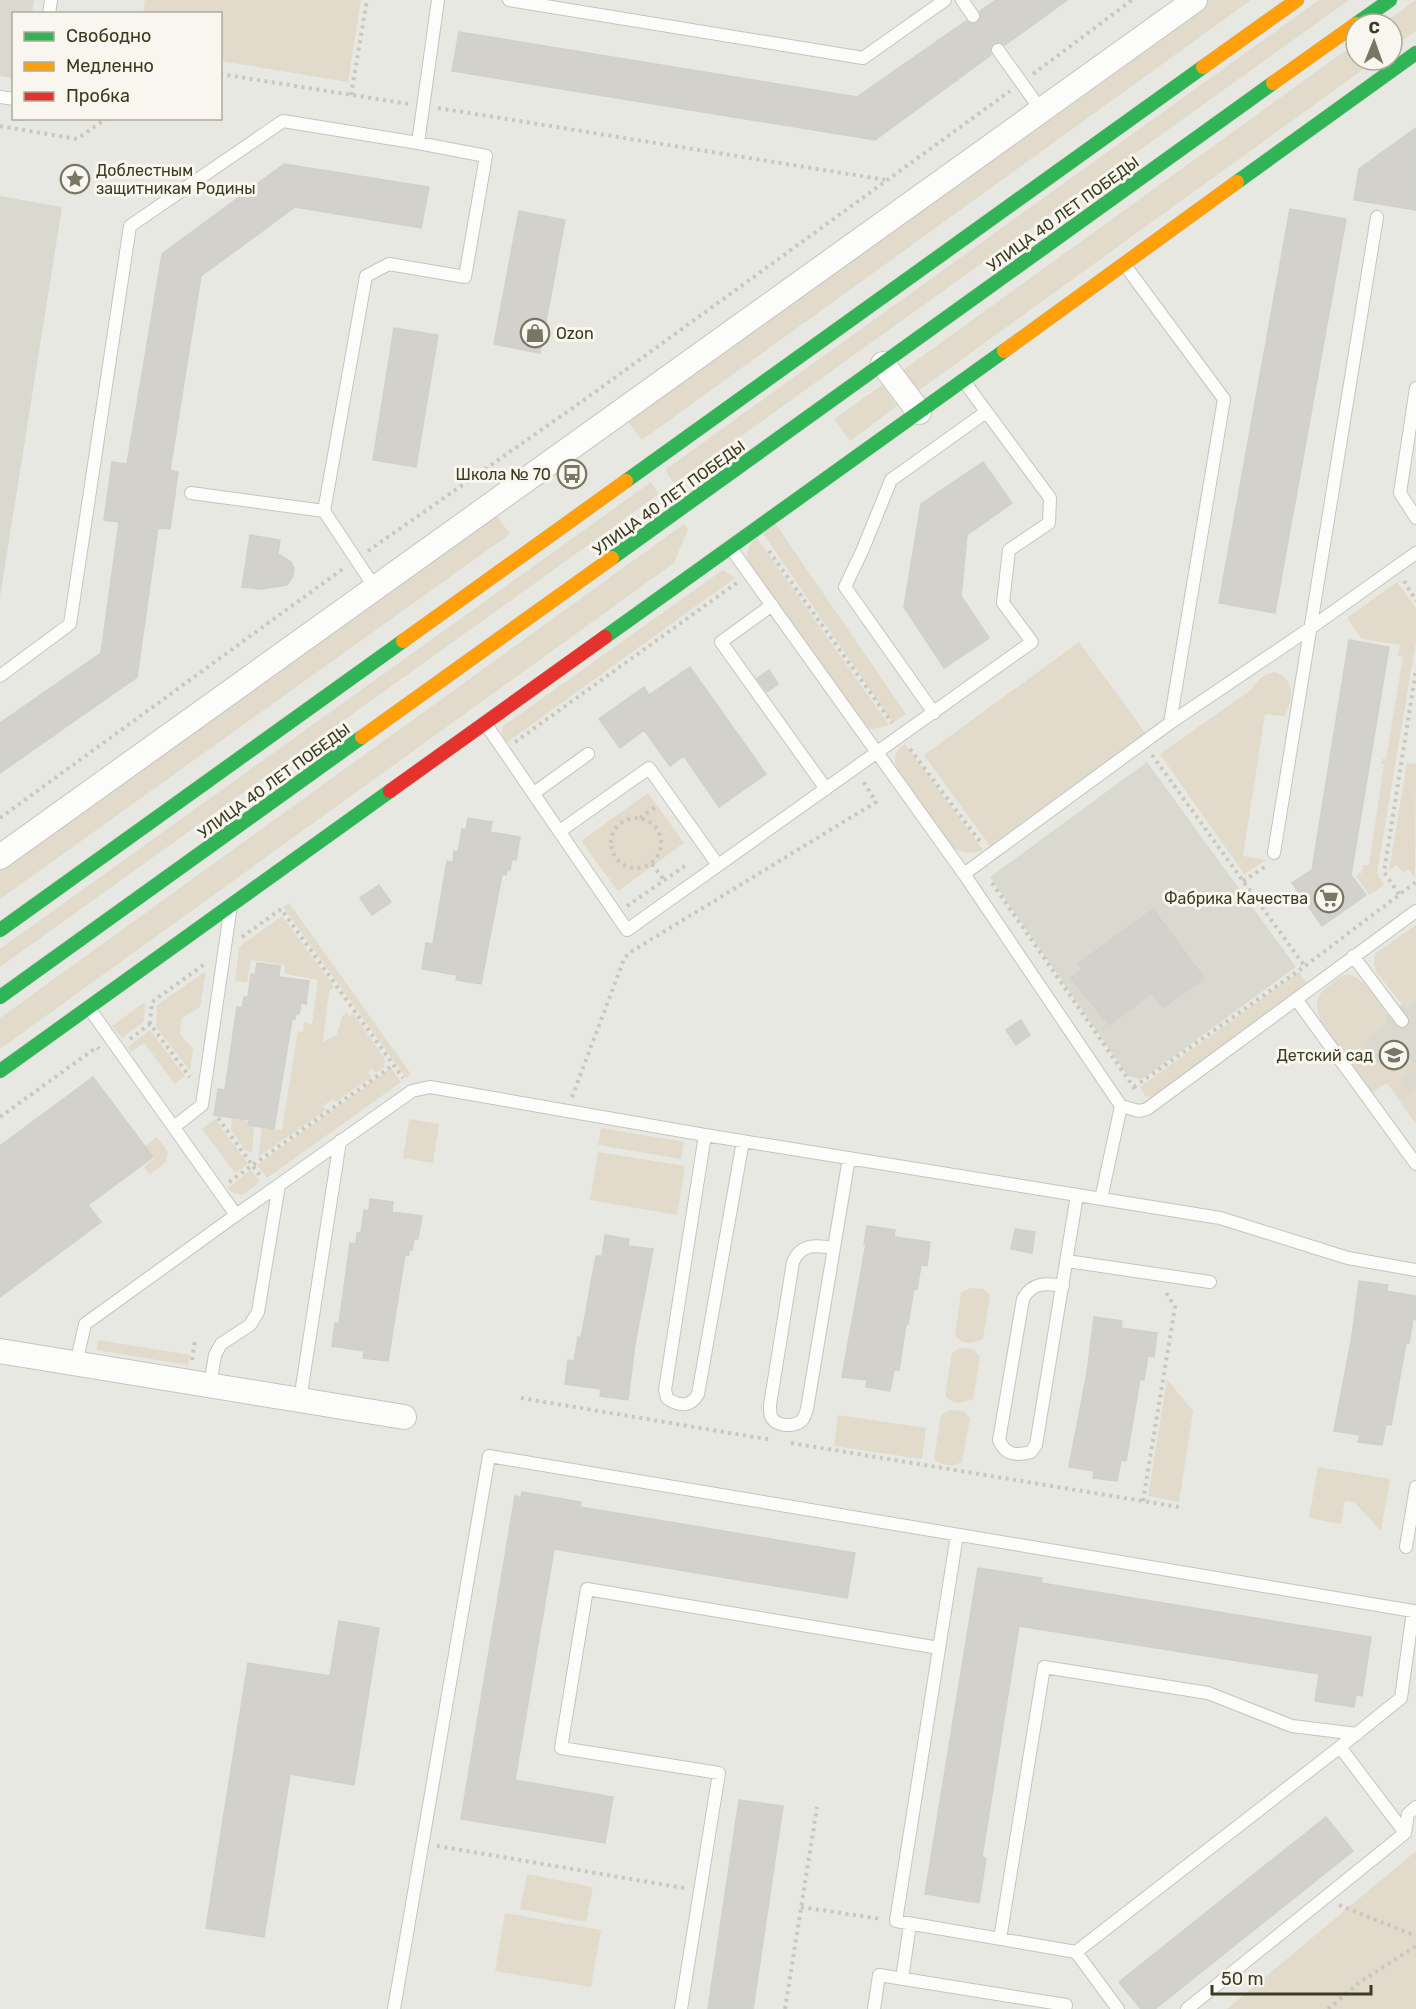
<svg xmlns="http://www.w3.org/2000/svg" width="1416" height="2009" viewBox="0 0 1416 2009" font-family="Rubik,sans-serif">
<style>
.built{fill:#dad9cf}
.green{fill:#e2daca}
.building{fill:#d2d1cc;stroke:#d1d1cb;stroke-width:1.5}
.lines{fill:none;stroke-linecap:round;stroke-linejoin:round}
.lane-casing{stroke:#c5c5c0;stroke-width:14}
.street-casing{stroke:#c5c5c0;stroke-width:26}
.fast-casing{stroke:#c4c4bc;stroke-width:15}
.slow-casing{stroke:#c4c4bc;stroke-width:15}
.jam-casing{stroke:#c4c4bc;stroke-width:15}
.path{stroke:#c8c8bf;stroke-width:4;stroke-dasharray:3 4.5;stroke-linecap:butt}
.lane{stroke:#fcfcfb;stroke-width:12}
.street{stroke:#fcfcfb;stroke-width:24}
.fast{stroke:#30b455;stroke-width:14}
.slow{stroke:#ff9f0a;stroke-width:14}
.jam{stroke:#e5322d;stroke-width:14}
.labels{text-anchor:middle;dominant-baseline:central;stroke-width:6;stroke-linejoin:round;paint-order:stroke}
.poi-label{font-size:16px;fill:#3a3c1f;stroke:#f8f6ef;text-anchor:end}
.street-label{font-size:16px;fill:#3a3c1f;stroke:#f8f6ef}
</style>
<rect width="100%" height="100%" fill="#e8e8e2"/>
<path class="built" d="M0 0H34L32 13 14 14 13 78 0 76Z
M0 196 62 207 0 597Z
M1147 762 1296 967 1144 1078 1139 1079 1128 1076 990 877Z
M1416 994V1117L1358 1035Z"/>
<path class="green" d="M145 0H361L348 82 221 61 220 14 143 13Z
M1206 0H1251L642 440 626 419Z
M1319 0H1349L674 484 665 470Z
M1416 0V31L1392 48V24H1382Z
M1356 43V60H1376L914 394 899 373Z
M882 385 897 406 850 441 834 419Z
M651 482 659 494 0 967V949Z
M494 512 510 534 0 899V866Z
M775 523 906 714 893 723 762 532Z
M684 524 688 529 674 563 0 1049V1018Z
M756 537 889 725 874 729 867 728 750 565C743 553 749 547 756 537Z
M723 570 735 578 506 743 502 734V727Z
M1397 582 1416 608V642L1377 873 1384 885 1369 895 1357 877 1358 873 1361 874 1363 865H1369L1384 764H1381L1382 759H1386L1403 657 1398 656 1400 645 1362 639 1347 618Z
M1079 642 1146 734 990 846 924 755Z
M1275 672C1296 680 1294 699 1284 716L1265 714 1243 856 1266 860 1244 874 1160 754 1251 690C1258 680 1263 674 1275 672Z
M905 744 983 850C971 855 957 853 948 843L896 767C893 756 897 750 905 744Z
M1407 763 1416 764 1415 878 1409 869 1403 873 1397 865 1389 871Z
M648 793 684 843 618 891 581 841Z
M289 903 411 1074 406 1078 283 907Z
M282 916 334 987 329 992 323 1042 337 1035 342 1016 347 1012 349 1016 353 1013 385 1059 384 1067 376 1073 371 1068 368 1073 371 1077 336 1102 333 1099 323 1106 326 1110 258 1157 262 1128 282 1130 298 1031 303 1032 304 1023 312 1024 318 980 285 974V965L251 960 247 982 235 981 239 947Z
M1416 925V1002L1406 1009 1377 973 1374 965 1375 954Z
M206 971 200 1007 182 1018 180 1034 193 1049 190 1071 156 1027 157 1005Z
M1299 972 1307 983 1152 1097 1145 1096 1140 1087Z
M1348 974C1367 980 1377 999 1387 1015L1386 1024 1368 1037 1370 1041 1365 1044 1380 1066 1385 1063 1393 1073 1404 1065 1402 1051 1404 1049 1416 1067V1074L1413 1071 1400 1082 1409 1092 1416 1086V1124L1387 1083 1371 1093 1321 1022C1315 1003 1314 996 1331 984 1336 980 1341 976 1348 974Z
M145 1002 144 1021 122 1038 112 1026Z
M150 1030 185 1076 175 1084 144 1043 131 1052 128 1047Z
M391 1068 401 1082 267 1178 257 1165Z
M215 1119 248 1164 235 1173 202 1129Z
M232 1119 244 1120 254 1128 252 1152 246 1151 231 1130Z
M409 1119 439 1124 433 1163 403 1158Z
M601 1128 684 1142 681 1159 598 1145Z
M157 1137 168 1152 165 1163 150 1174 144 1167 155 1158 145 1146Z
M598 1152 685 1166 677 1215 590 1200Z
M251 1170 260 1182 242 1195 231 1192 228 1188Z
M970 1288 984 1289 990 1296 983 1339C971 1344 964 1345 955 1336L961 1293Z
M98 1340 190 1355 188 1365 97 1350Z
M960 1348 974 1349 980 1357 973 1399C962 1404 954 1405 945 1396L952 1353Z
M1167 1379 1193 1411 1179 1502 1148 1496Z
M950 1410 963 1411 970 1418 962 1462C952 1467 942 1466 934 1459L941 1415Z
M838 1415 926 1428 922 1459 834 1446Z
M1318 1467 1390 1479 1381 1531 1354 1502 1345 1501 1341 1524 1309 1518Z
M1416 1851V2009H1227Z
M527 1874 593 1887 586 1922 520 1909Z
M505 1913 601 1930 591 1987 495 1971Z"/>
<path class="building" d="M996 0H1067L1005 45 998 42 993 44 990 50 991 55 875 140 452 71 459 32 857 97 966 21 973 24 978 22 981 16 980 11Z
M1416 128V210L1354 200 1359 169Z
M284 164 429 187 421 228 295 207 201 276 170 470 178 472 170 529 158 528 137 677 0 773V723L101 653 119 522 104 520 112 462 127 464 162 254Z
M1290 209 1346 219 1275 613 1219 603Z
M519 211 565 220 540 353 494 344Z
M394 328 438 335 416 467 373 460Z
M983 462 1012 503 967 535 961 596 989 638 944 668 904 607 921 504Z
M250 535 280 540 278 554 291 562 294 569 293 576 287 585 260 589 242 587Z
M1349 640 1389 647 1351 875 1366 895 1322 926 1292 883 1312 870Z
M690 667 766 774 719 807 684 756 670 766 644 730 620 748 599 719 644 687 649 695Z
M769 670 778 684 767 692 757 679Z
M468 818 492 822 490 832 520 837 516 860 512 859 510 870H507L506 875 502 874 481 984 456 980 457 975 422 969 426 943 433 944 447 861 453 863 454 851 458 852 462 829 466 830Z
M379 885 391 902 372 915 360 898Z
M1153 909 1204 978 1163 1008 1152 993 1109 1025 1071 978 1082 969 1078 964Z
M257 963 280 966 279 977 309 981 306 1004 301 1003 299 1014H296L295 1019H292L274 1129 248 1125 249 1120 214 1115 218 1089 225 1090 237 1007 242 1008 244 997H248L251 974 255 975Z
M1021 1020 1030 1035 1016 1045 1006 1030Z
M93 1077 153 1157 88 1205 101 1222 0 1297V1146Z
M370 1199 393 1202 392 1212 422 1216 418 1239H414L412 1250H409V1255H405L388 1361 363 1358 364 1351 332 1346 335 1323 339 1324 350 1243 356 1244 357 1233H361L364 1210 369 1211Z
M867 1226 895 1230 894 1237 930 1242 927 1266 921 1265 917 1289 914 1288 908 1324H906L899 1370H894L890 1391 866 1387 867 1380 842 1377 866 1244H864Z
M1015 1229 1035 1232 1032 1253 1011 1249Z
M605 1235 629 1239 628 1246 653 1249 635 1344 628 1400 600 1396 601 1389 565 1384 568 1360 574 1361 578 1337 581 1338 596 1256H602Z
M1359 1281 1388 1285 1386 1291 1416 1296V1320L1413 1319 1409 1343H1406L1391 1425 1386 1424 1382 1445 1358 1442 1360 1435 1334 1431 1352 1336Z
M1094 1317 1122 1321 1121 1328 1157 1333 1154 1357 1148 1356 1144 1380 1140 1379 1126 1461 1121 1460 1117 1481 1093 1478 1094 1471 1069 1467 1087 1373Z
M522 1492 581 1502 580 1507 855 1553 847 1598 554 1549 515 1780 613 1797 605 1843 461 1819 515 1496 521 1498Z
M978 1568 1042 1578 1041 1583 1371 1637 1362 1696 1356 1695 1354 1707 1315 1701 1319 1674 1019 1626 982 1857 986 1858 979 1903 925 1894Z
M339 1621 379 1628 354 1785 290 1774 264 1937 206 1928 248 1663 330 1676Z
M739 1800 783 1806 753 2009H708Z
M1326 1817 1353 1851 1155 2009H1141L1119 1982Z"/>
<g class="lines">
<g class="lane-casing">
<path id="lane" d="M509 0 863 58 945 0
M962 0 973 16
M49 14 51 0
M998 50 1041 110
M0 97 14 99
M1124 264 1224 399 1170 723
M1416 388 1400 493 1416 518
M191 493 324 511
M730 547 964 874 1121 1106 1139 1111 1147 1109 1416 911
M375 588 324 511 366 276 389 264 465 277 486 156 418 143 438 0
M772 605 721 642 826 789
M0 676 70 624 130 226 283 121 418 143
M934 713 845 587 863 549 891 480 986 412
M485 723 627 930 1032 642 1003 603 1009 550 1049 523 1050 498 963 380
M534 793 588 754
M560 831 649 768 718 865
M1274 853 1377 217
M964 874 1170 723 1312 627 1416 553
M1353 956 1402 1021
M1296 999 1416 1164
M89 1008 236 1215 279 1185
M174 1127 202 1105 230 912
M705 1135 665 1390 667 1398C679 1407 691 1407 698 1394L743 1141
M1101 1199 1121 1106
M834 1248C817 1245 801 1243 793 1262L770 1405C770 1409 770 1413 771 1416 775 1427 796 1428 803 1419 805 1416 806 1412 807 1409L849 1158
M1067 1261 1210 1282
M1063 1286C1046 1283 1032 1282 1023 1299L999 1440C1005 1455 1016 1456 1031 1452L1036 1445 1077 1195
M76 1364 85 1324 236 1215
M210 1385 215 1355 221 1344 250 1325 258 1312 279 1185 412 1091 430 1087 705 1135 1220 1218 1348 1258 1416 1270
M300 1400 340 1141
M957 1535 896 1921 1076 1952 1118 2009
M1406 1547 1416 1487
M1340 1747 1405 1833
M1000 1939 1044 1667 1208 1693 1292 1726 1357 1734
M902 1979 910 1924
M394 2009 489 1456 1413 1611 1401 1698 1340 1747 1076 1952
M681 2009 719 1773 561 1748 587 1589 939 1648
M874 2009 879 1975 1066 2005 1065 2009
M1187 2009 1405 1833 1408 1814 1416 1807"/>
</g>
<g class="street-casing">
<path id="street" d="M883 364 919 412
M0 857 1195 0
M0 1351 404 1417"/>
</g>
<g class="fast-casing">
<path id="fast" d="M1356 24 1390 0
M1237 182 1416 53
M626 481 1203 67
M612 558 1273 83
M605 637 1004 351
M0 930 403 641
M0 997 362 737
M0 1071 390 791"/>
</g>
<g class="slow-casing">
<path id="slow" d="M1203 67 1297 0
M1273 83 1356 24
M1004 351 1237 182
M403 641 626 481
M362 737 612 558"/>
</g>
<g class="jam-casing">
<path id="jam" d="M390 791 605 637"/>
</g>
<path class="path" d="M220 74 409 104
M1033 74 1132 0
M351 95 367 0
M438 108 886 180
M0 126 77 139 107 118
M368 551 584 400 1010 91
M769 551 892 723
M1404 581 1416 601
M515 742 738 582
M910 749 981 843
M1152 755 1306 968
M611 843a25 25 0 1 1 50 0a25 25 0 1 1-50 0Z
M0 818 344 568
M640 818 657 806
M652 864 664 880
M1243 881 1268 865
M992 883 1137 1092
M1399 894 1384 872 1416 670
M627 906 685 866
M242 937 281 909 403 1078
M150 1024 152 1002 206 963
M130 1039 150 1024 190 1077
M1134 1087 1305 966 1416 882
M572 1097 624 959 629 953 876 802 863 781
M0 1117 97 1047 99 1049
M218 1118 261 1177
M229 1182 393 1065
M192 1360 195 1340
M521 1398 772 1440
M791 1443 1179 1507
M1143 1501 1175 1307 1165 1291
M437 1846 684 1888
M1339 1905 1416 1936
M801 1907 881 1919
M785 2009 817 1807
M1328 2009 1360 1982 1416 1946"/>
<use href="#lane" class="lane"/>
<use href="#street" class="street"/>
<use href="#fast" class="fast"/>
<use href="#slow" class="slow"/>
<use href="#jam" class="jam"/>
</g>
<defs>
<g id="sight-ring" transform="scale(1.5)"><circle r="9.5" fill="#f8f6ef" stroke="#777863" stroke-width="1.5"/><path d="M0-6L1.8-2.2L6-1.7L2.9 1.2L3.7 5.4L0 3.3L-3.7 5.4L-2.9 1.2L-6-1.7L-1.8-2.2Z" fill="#777863"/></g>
<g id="shop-ring" transform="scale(1.5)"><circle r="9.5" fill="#f8f6ef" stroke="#777863" stroke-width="1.5"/><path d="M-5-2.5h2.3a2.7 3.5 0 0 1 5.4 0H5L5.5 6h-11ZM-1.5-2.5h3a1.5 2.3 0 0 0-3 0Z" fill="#777863"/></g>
<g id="bus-ring" transform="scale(1.5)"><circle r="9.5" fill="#f8f6ef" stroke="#777863" stroke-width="1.5"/><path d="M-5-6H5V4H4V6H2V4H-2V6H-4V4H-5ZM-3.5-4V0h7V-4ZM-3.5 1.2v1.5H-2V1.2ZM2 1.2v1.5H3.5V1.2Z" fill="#777863"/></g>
<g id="supermarket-ring" transform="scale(1.5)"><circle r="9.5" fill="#f8f6ef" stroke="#777863" stroke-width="1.5"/><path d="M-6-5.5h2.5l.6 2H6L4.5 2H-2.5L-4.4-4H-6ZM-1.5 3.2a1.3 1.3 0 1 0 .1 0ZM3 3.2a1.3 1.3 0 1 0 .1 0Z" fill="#777863"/></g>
<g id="school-ring" transform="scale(1.5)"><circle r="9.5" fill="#f8f6ef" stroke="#777863" stroke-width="1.5"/><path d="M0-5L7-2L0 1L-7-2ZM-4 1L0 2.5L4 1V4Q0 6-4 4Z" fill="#777863"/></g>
</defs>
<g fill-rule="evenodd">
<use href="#sight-ring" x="75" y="179"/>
<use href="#shop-ring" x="535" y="333"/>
<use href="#bus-ring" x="572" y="474"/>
<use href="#supermarket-ring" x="1329" y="898"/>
<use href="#school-ring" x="1394" y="1055"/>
</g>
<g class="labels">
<g class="poi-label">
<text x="96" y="170" text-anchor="start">Доблестным<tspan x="96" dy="18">защитникам Родины</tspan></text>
<text x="556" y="333" text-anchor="start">Ozon</text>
<text x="551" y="474">Школа № 70</text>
<text x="1308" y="898">Фабрика Качества</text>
<text x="1373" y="1055">Детский сад</text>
</g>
<g class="street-label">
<text transform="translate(1063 214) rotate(-36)">УЛИЦА 40 ЛЕТ ПОБЕДЫ</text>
<text transform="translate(669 498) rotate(-36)">УЛИЦА 40 ЛЕТ ПОБЕДЫ</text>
<text transform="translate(274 781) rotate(-36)">УЛИЦА 40 ЛЕТ ПОБЕДЫ</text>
</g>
</g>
<rect x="12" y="12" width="210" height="108" fill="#f8f6ef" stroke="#acac9c" stroke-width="1.5"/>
<rect x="24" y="32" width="30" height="9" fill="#30b455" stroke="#acac9c" stroke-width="1.5"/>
<text x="66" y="42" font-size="18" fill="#3a3c1f">Свободно</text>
<rect x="24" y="62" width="30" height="9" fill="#ff9f0a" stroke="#acac9c" stroke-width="1.5"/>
<text x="66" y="72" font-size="18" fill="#3a3c1f">Медленно</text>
<rect x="24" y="92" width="30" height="9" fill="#e5322d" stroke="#acac9c" stroke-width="1.5"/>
<text x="66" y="102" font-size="18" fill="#3a3c1f">Пробка</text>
<g transform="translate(1374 42) rotate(1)"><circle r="28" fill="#f8f6ef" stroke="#acac9c" stroke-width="1.5"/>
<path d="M0-4.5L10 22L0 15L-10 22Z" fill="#777863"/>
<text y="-9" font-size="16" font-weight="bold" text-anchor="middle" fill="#3a3c1f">С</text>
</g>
<path d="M1212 1985v9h159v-9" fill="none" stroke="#3a3c1f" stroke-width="3"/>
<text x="1221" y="1985" font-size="18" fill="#3a3c1f" stroke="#f8f6ef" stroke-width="4.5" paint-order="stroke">50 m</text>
</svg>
